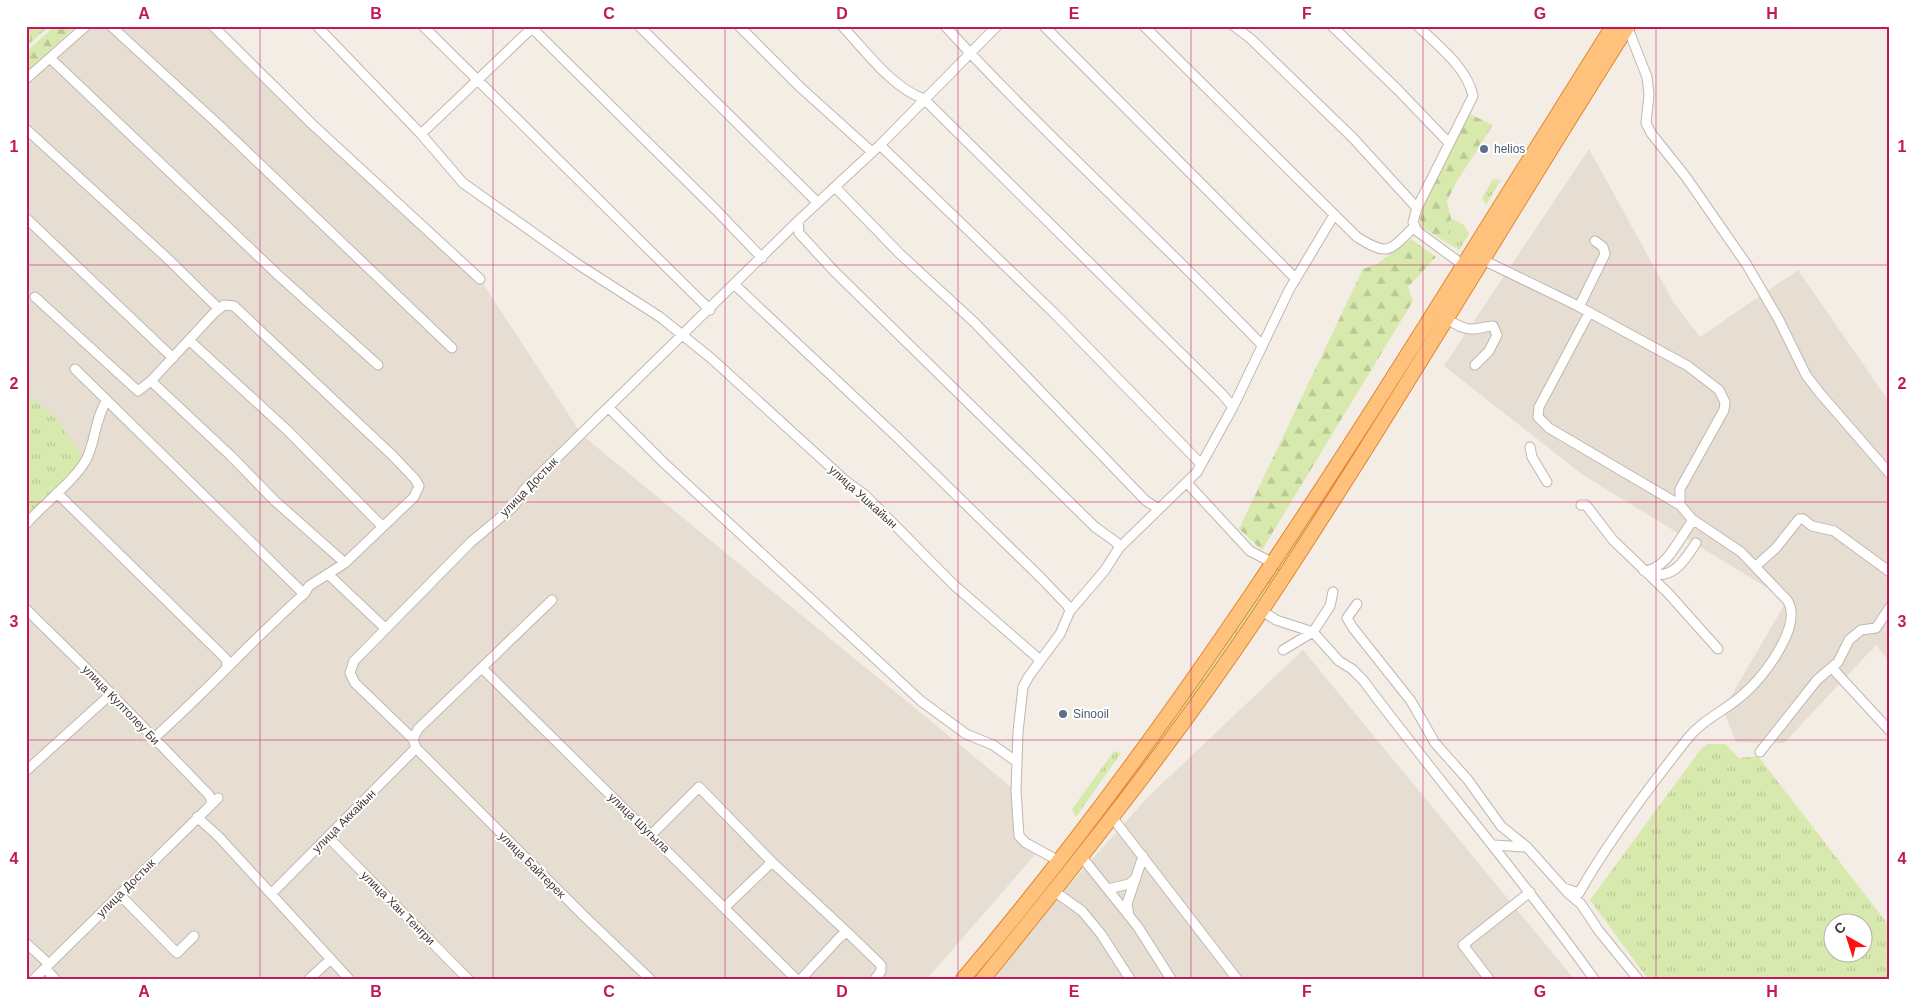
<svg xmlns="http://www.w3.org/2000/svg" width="1916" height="1005" viewBox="0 0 1916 1005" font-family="Arial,sans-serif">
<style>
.residential{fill:#e7ded3}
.grass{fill:url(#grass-tufts);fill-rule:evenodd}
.forest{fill:url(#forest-firs)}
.wetland{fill:url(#wetland-marsh)}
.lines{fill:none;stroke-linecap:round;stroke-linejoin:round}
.minor-casing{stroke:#c2b6ab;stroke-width:11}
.trunk-casing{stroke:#e18631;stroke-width:16}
.minor{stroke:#fff;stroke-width:9}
.trunk{stroke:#ffc27c;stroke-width:14}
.grid{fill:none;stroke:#c2185b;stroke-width:1;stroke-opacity:0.55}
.service-dot{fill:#5c6f8a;stroke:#fff;stroke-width:2}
.labels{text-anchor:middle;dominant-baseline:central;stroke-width:4;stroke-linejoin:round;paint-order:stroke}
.service-label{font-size:12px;fill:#4e5e75;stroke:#fff;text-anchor:start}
.street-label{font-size:12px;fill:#463d35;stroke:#fff}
.neatline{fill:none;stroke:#c2185b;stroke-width:2}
.grid-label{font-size:16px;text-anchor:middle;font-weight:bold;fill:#c2185b}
</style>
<defs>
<pattern id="grass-tufts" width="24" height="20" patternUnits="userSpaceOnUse" patternTransform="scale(1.25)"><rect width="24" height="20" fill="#d7e9ad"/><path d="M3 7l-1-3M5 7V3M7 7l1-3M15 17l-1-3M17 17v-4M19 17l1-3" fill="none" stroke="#bac995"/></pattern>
<pattern id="forest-firs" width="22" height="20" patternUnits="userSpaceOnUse" patternTransform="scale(1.25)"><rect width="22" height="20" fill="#d7e9ad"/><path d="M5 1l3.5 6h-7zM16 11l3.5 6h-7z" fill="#bac995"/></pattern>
<pattern id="wetland-marsh" width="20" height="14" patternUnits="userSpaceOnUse" patternTransform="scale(1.25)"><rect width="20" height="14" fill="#d7e9ad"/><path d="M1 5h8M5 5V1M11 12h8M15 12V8" fill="none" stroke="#bac995"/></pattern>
</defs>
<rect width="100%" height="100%" fill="#f3ede5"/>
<path class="residential" d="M86 26H222L244 56 480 279 582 435 1016 791 1019 836 1040 849 927 979H26V79Z
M1589 149 1674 303 1700 337 1798 270 1890 403V663L1876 645 1784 743 1736 742 1723 710 1787 600 1583 475 1444 366Z
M1303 650 1574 979H985L1148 797Z"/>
<path class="grass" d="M1493 179 1501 180 1486 205 1482 198Z
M1451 218 1464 225 1469 234 1459 250 1436 236 1446 239Z
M1469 263 1474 265C1384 408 1295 553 1198 691 1165 737 1129 782 1094 826L1250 604Z
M26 393 59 421 83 459 26 521Z
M1708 744H1725L1739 758 1758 756 1890 927V979H1648L1590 900 1701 749ZM1864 922V952H1834V922Z
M1114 751 1121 753 1076 817 1072 809Z"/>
<path class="forest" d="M55 26H76L26 74V52Z
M1470 114 1493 125 1457 181 1447 201 1451 218 1446 239 1436 236 1421 226 1419 212Z
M1411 239 1436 257 1408 287 1413 301 1262 550 1239 529 1363 269 1377 264Z"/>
<path class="wetland" d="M26 26H49L26 47Z"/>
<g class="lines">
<g class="minor-casing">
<path id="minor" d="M111 26 220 126 452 348
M213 26 312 124 480 279
M317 26 421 134 463 183 576 263 660 317 712 359 847 482 865 495 954 585 1040 660
M423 26 710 310
M530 26 716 210 762 258
M639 26 817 202
M739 26 800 87 872 152
M842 26C866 51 891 87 924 99L1222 394 1233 407
M945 26C1046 136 1158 237 1262 345
M1044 26 1296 279
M1144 26 1357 237C1389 257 1389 251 1414 227
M1234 26 1251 39 1353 138 1417 208
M1332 26 1398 90 1449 143
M1418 26C1438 46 1467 67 1473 96L1417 208 1413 222 1417 231 1463 265
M1627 26 1647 77 1649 95 1646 123 1651 133 1686 177 1747 265 1779 320 1806 375 1819 392 1890 474
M50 58 278 275 378 365
M26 79 86 26
M26 129 166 257 219 309
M421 134 534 26
M880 145 1054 313 1201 464
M835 187 900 254 974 322 1146 501 1159 509
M26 218 173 358
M798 221 799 233 834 271 1095 527 1116 542 1119 548
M1483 260 1576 305 1688 366 1719 390 1725 402 1724 410 1680 489V505
M735 285 900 440 1041 578 1067 605 1070 611
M35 297 138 391 151 381 214 313 224 305 234 306 392 455 415 479 419 486 414 497 369 540 345 563 309 586 304 594C252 640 206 692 154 738
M1579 307 1605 254 1603 247 1595 241
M1446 319C1454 323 1464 330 1473 329 1480 329 1486 326 1493 326L1497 335 1489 351 1475 365
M190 341 287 430 382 526
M75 369 304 594
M151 381 231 456 275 501 345 563
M609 408 664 463 921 701 966 734 993 745 1017 762
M1530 447 1532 457 1547 482
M1187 483 1250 551 1273 563
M57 493 226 659 227 666
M1581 505H1586L1613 540 1668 593 1718 649
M26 524C42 505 76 480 87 458 96 439 95 418 107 400
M1756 566 1776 548 1799 519H1803L1812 526 1834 531 1890 572
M1644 571C1666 570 1679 539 1691 523
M1647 572C1671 582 1684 562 1696 543
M328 574 386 629
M1357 604 1347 618 1353 628 1411 701 1435 743 1468 780 1501 826 1527 847 1568 893 1581 904 1599 931 1638 979
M26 609 99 681 209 795 212 802
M1261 610 1276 620 1313 632 1339 661 1352 669 1363 680C1438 781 1521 876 1594 979
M1283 650 1313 632 1330 606 1333 592
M482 668 796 979
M1832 668 1890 731
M413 739 355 683 350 673 354 661 471 542 513 507 524 490 798 221 880 145 997 26
M413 739 416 748 584 916 650 979
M413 739 418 729 552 600
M1760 752 1817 680 1838 662 1849 640 1861 630 1876 628 1890 607
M26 771 111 694
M197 817 219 837 349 979
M1112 817 1237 979
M651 835 699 787 772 862 847 932
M328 837 468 979
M1494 845 1524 847
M1081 856 1138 927 1171 979
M1059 861 1026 843 1019 836 1016 791 1018 732 1023 687 1029 676 1060 634 1070 611 1105 570 1119 548 1197 472 1233 407 1289 290 1334 215
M1564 888 1579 893C1609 840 1650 786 1688 738 1704 718 1729 709 1747 691 1765 674 1804 624 1787 600L1741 552 1692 519 1680 505 1549 428 1538 417 1539 407 1589 313
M1108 889 1129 884 1136 878
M1054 891 1082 911 1101 934 1130 979
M119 894 177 953 194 936
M271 894 416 748
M725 907 772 862
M1129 916 1127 904 1143 856
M26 943 49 964
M45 968 55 979
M34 979 218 798
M309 979 331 959
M801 979 840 937 847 932 881 965V971L875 979
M1489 979 1463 945 1530 892"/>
</g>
<g class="trunk-casing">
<path id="trunk" d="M963 979C1213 685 1408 351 1613 26
M983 979C1078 862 1172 744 1256 619 1385 425 1503 223 1628 26"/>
</g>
<use href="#minor" class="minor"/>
<use href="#trunk" class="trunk"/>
</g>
<path class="grid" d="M260 26V979M493 26V979M725 26V979M958 26V979M1191 26V979M1423 26V979M1656 26V979M26 265H1890M26 502H1890M26 740H1890"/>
<g class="service-dot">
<circle cx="1484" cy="149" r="5"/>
<circle cx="1063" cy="714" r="5"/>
</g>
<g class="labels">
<g class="service-label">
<text x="1494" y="149">helios</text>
<text x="1073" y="714">Sinooil</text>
</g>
<g class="street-label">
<text transform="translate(529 487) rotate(-46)">улица Достык</text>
<text transform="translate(863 497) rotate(42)">улица Ушкайын</text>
<text transform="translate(121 705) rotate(46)">улица Култолеу Би</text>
<text transform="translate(344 821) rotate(-45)">улица Аккайын</text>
<text transform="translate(639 823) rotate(44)">улица Шугыла</text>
<text transform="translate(532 865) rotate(45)">улица Байтерек</text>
<text transform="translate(126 888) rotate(-45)">улица Достык</text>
<text transform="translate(398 908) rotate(45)">улица Хан Тенгри</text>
</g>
</g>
<rect width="1916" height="1005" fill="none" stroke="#ffffff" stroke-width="55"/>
<g transform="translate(1848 938) rotate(321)"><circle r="24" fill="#ffffff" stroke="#b5b1ae"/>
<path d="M0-4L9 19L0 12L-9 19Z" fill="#ff1111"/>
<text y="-8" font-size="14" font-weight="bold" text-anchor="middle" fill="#463d35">С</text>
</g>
<rect x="28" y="28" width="1860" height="950" class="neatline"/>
<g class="grid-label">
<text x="144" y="19">A</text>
<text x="376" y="19">B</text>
<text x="609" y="19">C</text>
<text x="842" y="19">D</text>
<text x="1074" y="19">E</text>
<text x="1307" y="19">F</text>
<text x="1540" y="19">G</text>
<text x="1772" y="19">H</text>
<text x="14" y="152">1</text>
<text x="1902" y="152">1</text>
<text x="14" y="389">2</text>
<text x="1902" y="389">2</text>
<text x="14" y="627">3</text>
<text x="1902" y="627">3</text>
<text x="14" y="864">4</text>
<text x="1902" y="864">4</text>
<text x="144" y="997">A</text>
<text x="376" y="997">B</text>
<text x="609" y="997">C</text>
<text x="842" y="997">D</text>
<text x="1074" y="997">E</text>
<text x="1307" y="997">F</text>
<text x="1540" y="997">G</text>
<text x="1772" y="997">H</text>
</g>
</svg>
